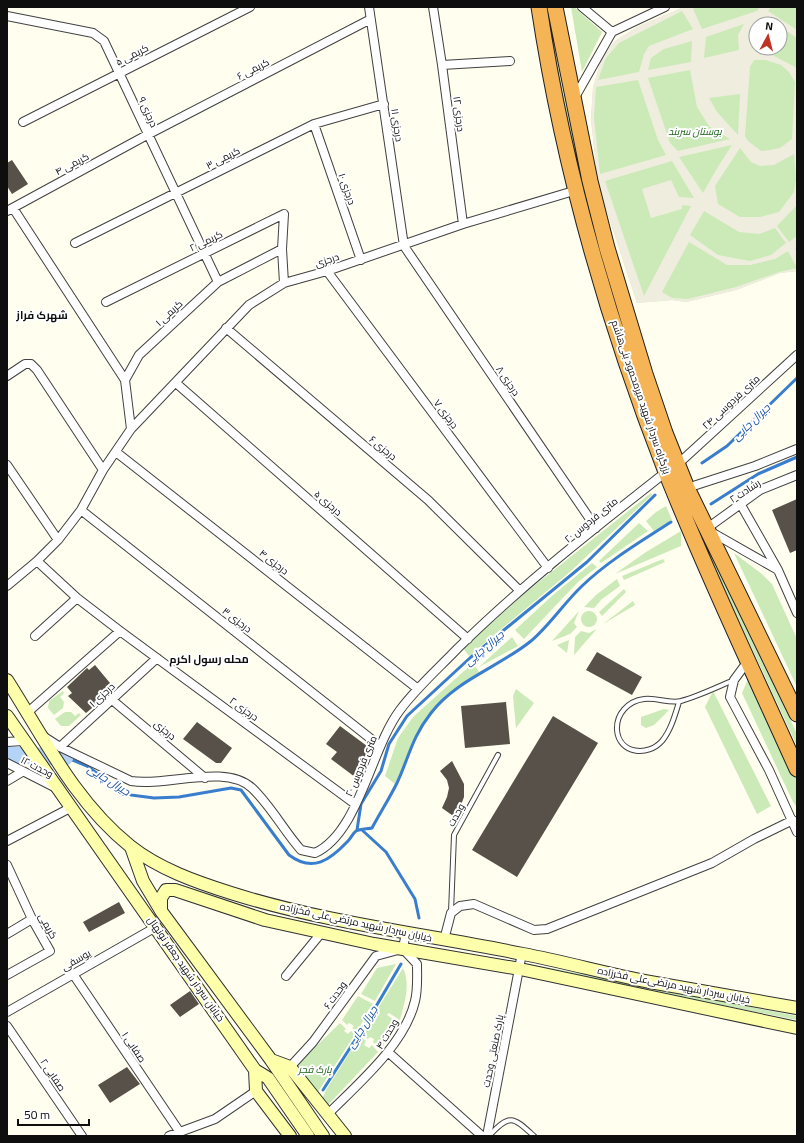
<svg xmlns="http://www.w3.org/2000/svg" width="804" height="1143" viewBox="0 0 804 1143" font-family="Georgia,Cairo,serif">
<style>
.green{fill:#cbeab8;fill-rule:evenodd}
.plaza{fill:#efedde;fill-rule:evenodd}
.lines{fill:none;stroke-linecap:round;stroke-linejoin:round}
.stream{stroke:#397ece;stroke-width:3}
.river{stroke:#b3d4f7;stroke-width:17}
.building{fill:#57514a}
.lane-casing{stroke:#414141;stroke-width:6}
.street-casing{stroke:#414141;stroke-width:10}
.secondary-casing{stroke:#303030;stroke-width:14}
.highway-casing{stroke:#1f1f1f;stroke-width:17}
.lane{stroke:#fff;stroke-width:4}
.street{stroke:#fff;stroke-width:8}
.secondary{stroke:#fdffaa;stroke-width:12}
.highway{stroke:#f5b556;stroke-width:15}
.labels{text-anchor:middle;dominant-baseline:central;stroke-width:4;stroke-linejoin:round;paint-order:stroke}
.street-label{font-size:10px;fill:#0e0e0e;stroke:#fff}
.park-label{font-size:10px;font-style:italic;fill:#22661d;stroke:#fff}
.neighbourhood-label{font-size:11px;font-weight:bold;fill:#0e0e0e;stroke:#fff}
.water-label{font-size:11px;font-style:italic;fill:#1651a1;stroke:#fff}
</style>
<rect width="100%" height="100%" fill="#fffeef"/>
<path class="green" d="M543 7H547L562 88 596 237 719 566 797 734V746L669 469 592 238Z
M571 7H574L602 32 582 72Z
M684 7H797V271L780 273 736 290 686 302 672 300 637 303 598 184 591 119 593 87 602 58 615 41 637 27ZM756 24H780V48H756Z
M651 493 652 495 571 571 469 656 463 648 530 589Z
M666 506 672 520 654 531 646 521 656 512Z
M639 523 648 531 601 563 599 561Z
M681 531V546L615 574 646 552Z
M734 553 762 574 772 584 797 639V687Z
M663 559 665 562 624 580 622 576Z
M592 563 597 567 578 582 524 639 515 630 553 595Z
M617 579 620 586 602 599 594 608 584 607 596 595Z
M624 589 626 592 602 616 599 612Z
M633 601 635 605 603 624Z
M581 619a8 8 0 1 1 16 0a8 8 0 1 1-16 0Z
M579 611 574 623 577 627 570 634 552 641Z
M597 629 595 631 574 655 575 637 581 631 589 633Z
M512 637 518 646 479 667Z
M569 640 567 653 557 645Z
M473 663 479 672C460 686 436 700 424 722 412 742 407 764 395 784L385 776 398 738 413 717Z
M752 669 797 772V807L793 802 742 693Z
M516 689 534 703 516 728 513 696Z
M63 691 64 693 60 697 64 702 63 708 54 715 48 708 49 701Z
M713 691 771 806 757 814 705 707Z
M664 709 669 710 654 725 646 728 641 725V717Z
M65 712H71L75 716 79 713 81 715 69 726H61L55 719Z
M396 964 375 1001 361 994 377 968Z
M530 964 797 1016V1020L532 967Z
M403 968C411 985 404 1004 400 1020L389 1013 387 1015 398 1023 381 1049 373 1042 374 1039 370 1037 368 1039 362 1034Z
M358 996 373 1004 357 1031 352 1028 354 1026 349 1023 347 1025 342 1020Z
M340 1023 346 1029 344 1031 348 1034 351 1031 355 1034 316 1095 295 1067Z
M360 1036 366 1041 364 1045 369 1048 372 1045 378 1052 326 1107 322 1099 326 1090Z"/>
<path class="plaza" d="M684 7H696L693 9 702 29 757 11 760 7H771L768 11 797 30V38L780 27V24H775L763 18 761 24H756V37L751 48 772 55 797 68V205L777 226 789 242 797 236V246L795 248 797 252V268L788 251 775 259 750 265H727L689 242 662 292 672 298 688 299 736 287 779 272 797 268V271L780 273 736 290 686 302 672 300 637 303 598 184 591 119 593 87 602 58 615 41 637 27ZM682 11 693 29 649 46 644 54 639 72 598 80 606 58 619 43ZM744 24 738 35 739 50 704 58 706 37ZM692 41 691 62 648 70 651 58 664 49ZM754 60H766L781 65 789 72 795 82 792 139 780 148 770 150 761 151 748 141 745 136 750 67ZM690 70 697 107 709 126 730 139 678 151 670 143 648 78ZM638 80 658 140 666 155 600 174 594 118 596 87ZM740 94 738 135 717 112 709 98ZM732 145 719 165 703 193 679 157ZM740 148 751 162 760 166 774 165 794 154 796 179 794 192 779 212 760 217H740L718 204 715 186ZM672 161 694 198 679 197 671 180 642 189 651 218 682 209V205L691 206 644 296 605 181ZM704 211 739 232 759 234 775 228 786 243 771 255 750 261 718 255 690 235Z"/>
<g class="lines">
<path class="stream" d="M702 463 727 446 797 378
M711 504 758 474 797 457
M65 757 87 766 113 785 131 795 154 798 179 797 231 788 241 790 289 855C313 873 330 860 348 841 351 838 353 833 356 831 360 829 367 829 372 828 380 813 389 799 397 783 409 757 412 737 431 713 456 680 499 667 531 641 549 626 564 603 582 586 608 561 640 542 671 522
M357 830 361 804 381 771 389 744 407 716 471 657 587 562 655 495
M362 830 386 852 415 899 419 918
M323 1090 368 1020 401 964"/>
<path class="river" d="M7 755 65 757"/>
</g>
<path class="building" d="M12 160 28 184 12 194 7 186V163Z
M797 499V550L790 553 772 510Z
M597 652 642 677 632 695 586 670Z
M95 665 115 689 86 713 68 696 72 693 67 687 87 668 89 670Z
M506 702 510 744 465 748 461 706Z
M553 716 598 743 517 877 472 850Z
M197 722 232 748 221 763H216L183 739Z
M340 726 371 749 362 761 366 763 355 777 331 759 337 752 326 744Z
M452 761 464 784V797L456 818 442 808 447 797 449 788 447 780 440 771Z
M119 902 125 913 89 932 83 922Z
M190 991 199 1004 180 1017 170 1005Z
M127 1067 140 1084 110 1103 98 1085Z"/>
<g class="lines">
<g class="lane-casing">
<path id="lane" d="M679 702C675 715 671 730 662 741 648 757 619 754 617 730 616 714 628 701 644 699 656 697 669 704 681 701 699 696 717 687 734 680
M451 912 454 835 498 755
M489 1136C510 1113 513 1117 534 1136"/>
</g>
<g class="street-casing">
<path id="street" d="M369 7 404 246 596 528
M433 7 442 65 463 224
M582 7 612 32
M7 16 93 33 104 41 218 282
M612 32 665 7
M442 65 510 61
M574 99 612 32
M23 122 250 7
M314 124 361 260
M13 208 125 380
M7 211 147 135 369 20
M75 243 302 130 314 124 384 104
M327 271 548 568
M106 302 284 214 282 249 284 283
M226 328 428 500 519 590
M7 376 25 364H31L37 370 103 470
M176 383 468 639
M131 429 125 380 139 355 218 282 282 249
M116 452 418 689
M678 464 797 355
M7 465 58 540
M797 475 760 490 706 529 778 570 797 613
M687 488 755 466 797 449
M741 505 778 570
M81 510 380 746
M37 561 77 598 120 631 355 804
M7 586 37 561 58 540 81 510 103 470 131 429 249 305 284 283 327 271 463 224 577 190
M35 636 77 598
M748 661 734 680 730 697 769 770 797 832
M111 699 205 778
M28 712 120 631
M43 736 60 747 131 781C167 787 225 763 252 788 271 806 284 831 301 850L315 853C359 833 371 748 400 710 417 687 439 668 458 648 523 584 595 528 666 472
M7 742 23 741
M60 747 157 658
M7 763 56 788
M7 781 22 772
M7 841 72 807
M7 865 32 919 50 951 7 975
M7 934 32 919
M444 940 451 913 460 906 474 904 534 930 547 929 712 863 754 839 793 820 797 824
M403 948 406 933
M73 974 179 1131
M286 976 322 932
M7 1012 156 927
M7 1026 82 1136
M389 1053 482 1136
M290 1067 313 1042 376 956 398 950
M328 1114C359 1083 405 1044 415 1001 418 989 417 976 417 964L403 949
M169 1136 215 1119 256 1091
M487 1136 522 953"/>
</g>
<g class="secondary-casing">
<path id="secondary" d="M7 680C44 738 75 802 130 846 159 869 196 882 231 893 326 923 425 934 523 954 565 962 608 974 650 982 699 991 748 999 797 1008
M7 716 255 1070 268 1078 308 1136
M131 847 143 881 161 911 271 1060 323 1136
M161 911V898L166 890H175L265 920 374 944 520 969 797 1028
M271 1060 290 1067 345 1136
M255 1070 256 1091 290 1136"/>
</g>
<g class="highway-casing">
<path id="highway" d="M539 7C563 166 608 323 666 472 706 573 753 671 797 769
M555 7 590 181 607 248 645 374 665 433 687 488 797 714"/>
</g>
<use href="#lane" class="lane"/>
<use href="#street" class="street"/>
<use href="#secondary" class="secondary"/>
<use href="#highway" class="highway"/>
</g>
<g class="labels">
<g class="street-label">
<text transform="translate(132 55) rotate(-27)">کریمی ۵</text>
<text transform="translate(253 69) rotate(-27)">کریمی ۶</text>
<text transform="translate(148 112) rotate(66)">درجزی ۹</text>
<text transform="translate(459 114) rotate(83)">درجزی ۱۲</text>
<text transform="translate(397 125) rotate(82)">درجزی ۱۱</text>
<text transform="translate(223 158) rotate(-27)">کریمی ۳</text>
<text transform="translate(72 164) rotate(-28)">کریمی ۴</text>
<text transform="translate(347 189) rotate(71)">درجزی ۱۰</text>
<text transform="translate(206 241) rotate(-26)">کریمی ۲</text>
<text transform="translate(327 260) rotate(-18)">درجزی</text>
<text transform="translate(169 313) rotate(-43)">کریمی ۱</text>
<text transform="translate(508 381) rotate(56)">درجزی ۸</text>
<text transform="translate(641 397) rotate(71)">بزرگراه سردار شهید میرمحمود بنی‌هاشم</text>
<text transform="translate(731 402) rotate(-43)">۲۴ متری فردوسی</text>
<text transform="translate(446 414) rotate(53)">درجزی ۷</text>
<text transform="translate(383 448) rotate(40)">درجزی ۶</text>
<text transform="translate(745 491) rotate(-33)">رشادت ۲</text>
<text transform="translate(328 503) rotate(41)">درجزی ۵</text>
<text transform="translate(591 520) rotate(-39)">۲۰ متری فردوس</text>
<text transform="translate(274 562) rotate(38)">درجزی ۴</text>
<text transform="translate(237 620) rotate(38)">درجزی ۳</text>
<text transform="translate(102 695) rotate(-43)">درجزی ۱</text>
<text transform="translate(244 709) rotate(36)">درجزی ۲</text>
<text transform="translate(165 730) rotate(40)">درجزی</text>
<text transform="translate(361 766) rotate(-67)">۲۰ متری فردوس</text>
<text transform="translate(37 767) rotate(27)">وحدت ۱۲</text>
<text transform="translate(456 815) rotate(-61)">وحدت</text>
<text transform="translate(356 922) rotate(12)">خیابان سردار شهید مرتضی‌علی فخرزاده</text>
<text transform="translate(48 926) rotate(61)">کریمی</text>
<text transform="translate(76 960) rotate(-30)">یوسفی</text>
<text transform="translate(186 969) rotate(55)">خیابان سردار شهید جعفر نونهال</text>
<text transform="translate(674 985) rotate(11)">خیابان سردار شهید مرتضی‌علی فخرزاده</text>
<text transform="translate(335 995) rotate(-54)">وحدت ۶</text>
<text transform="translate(387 1034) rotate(-59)">وحدت ۴</text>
<text transform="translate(134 1047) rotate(56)">صفایی ۱</text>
<text transform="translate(493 1051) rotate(-79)">پارک صنعتی وحدت</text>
<text transform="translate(53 1075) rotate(56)">صفایی ۲</text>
</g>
<g class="park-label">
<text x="695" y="131">بوستان سربند</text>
<text x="315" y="1069">پارک فجر</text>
</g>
<g class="neighbourhood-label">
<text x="42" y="315">شهرک فراز</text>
<text x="209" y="659">محله رسول اکرم</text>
</g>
<g class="water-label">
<text transform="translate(751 422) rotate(-44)">جیرال چایی</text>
<text transform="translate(484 648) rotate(-40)">جیرال چایی</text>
<text transform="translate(109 780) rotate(32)">جیرال چایی</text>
<text transform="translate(362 1027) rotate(-58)">جیرال چایی</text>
</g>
</g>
<rect width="804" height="1143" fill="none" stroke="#0e0e0e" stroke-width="16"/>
<g transform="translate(768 36) rotate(7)"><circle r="19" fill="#ffffff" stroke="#9f9f9f"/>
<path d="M0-3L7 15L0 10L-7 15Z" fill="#bf3224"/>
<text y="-6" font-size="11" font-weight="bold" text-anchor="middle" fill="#0e0e0e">N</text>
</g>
<path d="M18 1119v6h71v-6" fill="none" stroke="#0e0e0e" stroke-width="2"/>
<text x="24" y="1119" font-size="12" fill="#0e0e0e" stroke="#ffffff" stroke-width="3" paint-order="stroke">50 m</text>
</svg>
